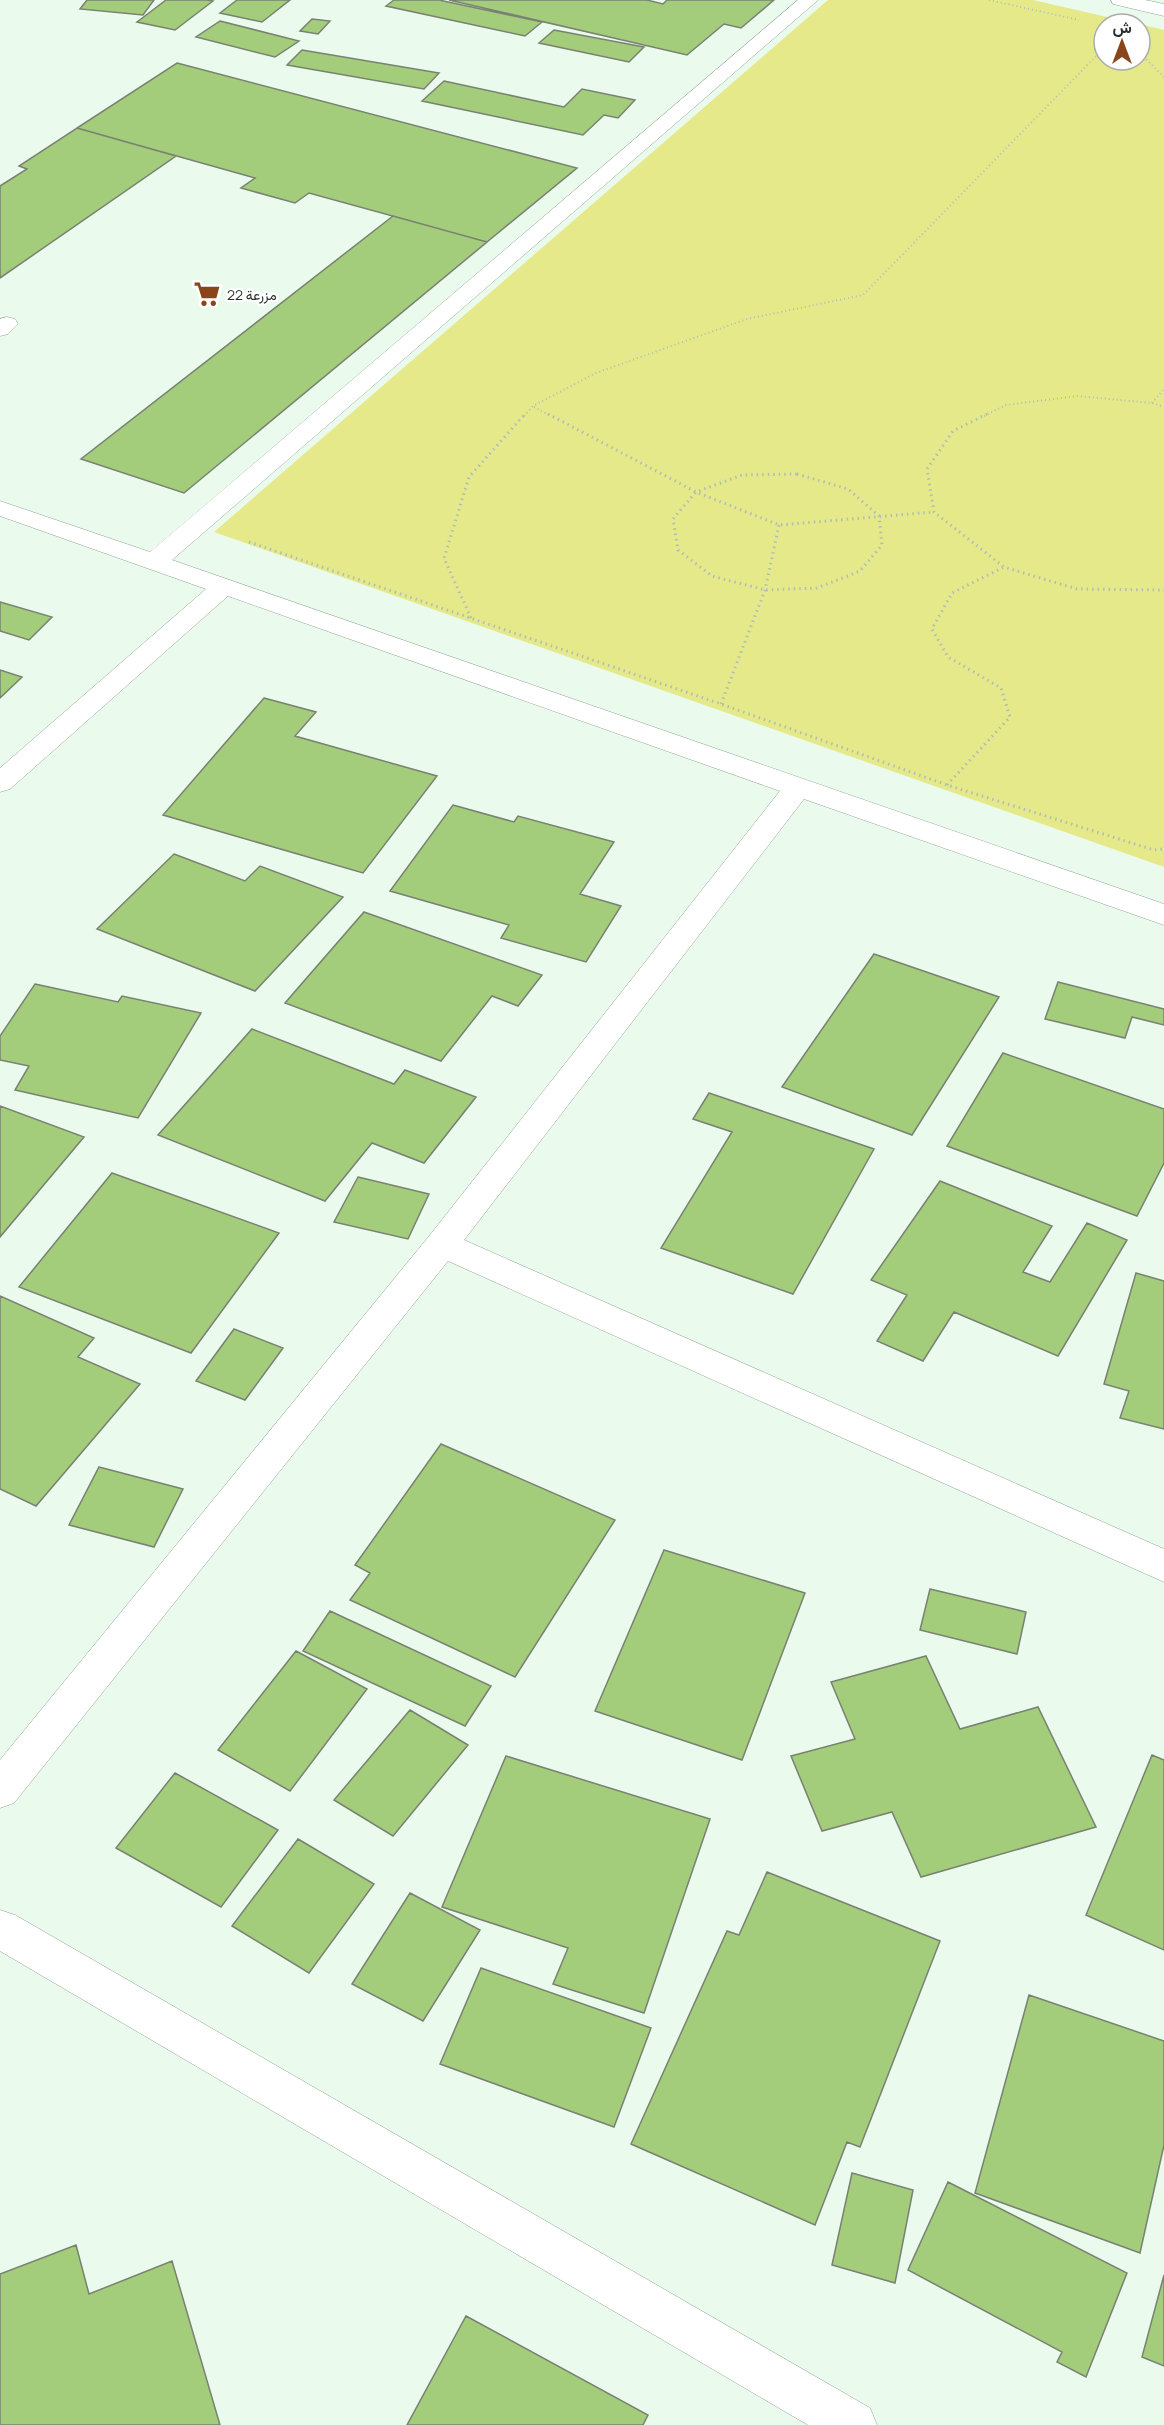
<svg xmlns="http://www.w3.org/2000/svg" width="1164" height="2425" viewBox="0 0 1164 2425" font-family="Manrope,Vazirmatn,sans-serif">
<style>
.green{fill:#e5e98a}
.building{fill:#a3cd7b;stroke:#798272;stroke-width:1.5}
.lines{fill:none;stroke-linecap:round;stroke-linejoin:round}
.street-casing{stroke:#92a296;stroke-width:1}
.path-far1{stroke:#b0beb3;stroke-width:2;stroke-dasharray:1 3;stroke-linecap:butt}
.path{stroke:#b0beb3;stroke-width:3;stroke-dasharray:1.5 4;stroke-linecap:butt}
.street{fill:#fff;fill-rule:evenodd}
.labels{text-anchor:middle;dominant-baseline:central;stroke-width:4.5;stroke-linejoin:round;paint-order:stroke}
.far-poi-label{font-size:14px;fill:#2a312c;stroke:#fff;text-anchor:start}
</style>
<rect width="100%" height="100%" fill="#eafbed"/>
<path class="green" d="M828 0H1033L1138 24H1104V60H1140V24L1164 30V867L214 532Z"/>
<path class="building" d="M87 0H154L143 15 80 9Z
M166 0H207L213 1 175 30 137 22Z
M237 0H290L262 22 220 13Z
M394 0H439L542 22 525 36 386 6Z
M449 0H647L663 4 667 0H774L741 28 724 24 687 55Z
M312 19 330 21 318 34 300 31Z
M220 21 299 41 275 57 196 37Z
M554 30 644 47 629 62 539 43Z
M302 50 439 73 424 89 287 65Z
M177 63 577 168 487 242 309 193 295 203 241 188 255 178 77 128Z
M444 81 564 107 582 89 635 100 618 118 604 115 583 135 422 101Z
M77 128 176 156 0 278V186L27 169 19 166Z
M393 216 487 242 184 493 81 459Z
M0 602 52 617 29 640 0 631Z
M0 670 22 677 0 698Z
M264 698 316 712 295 736 437 776 363 873 163 815Z
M453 805 514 822 518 816 614 842 580 894 621 906 586 962 501 938 509 925 390 891Z
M174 854 245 881 260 866 343 897 255 991 97 929Z
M364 912 542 975 518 1006 492 996 441 1061 285 1003Z
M874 954 999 997 912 1135 782 1087Z
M1058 982 1164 1009V1025L1132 1017 1125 1038 1045 1019Z
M35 984 118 1002 122 996 201 1013 138 1118 15 1090 29 1066 0 1060V1036Z
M252 1029 394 1084 405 1070 476 1097 424 1163 372 1143 325 1201 158 1135Z
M1003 1053 1164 1109V1163L1137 1216 947 1146Z
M709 1093 874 1149 793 1294 661 1248 732 1132 693 1119Z
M0 1106 84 1137 0 1237Z
M112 1173 279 1233 191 1353 19 1287Z
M358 1177 429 1194 408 1239 334 1222Z
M940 1181 1052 1226 1023 1272 1050 1282 1087 1223 1127 1240 1058 1356 954 1312 923 1361 877 1341 907 1295 871 1280Z
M1136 1273 1164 1281V1429L1120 1418 1129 1391 1104 1384Z
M0 1296 94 1338 78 1357 140 1384 36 1506 0 1489Z
M234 1329 283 1348 245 1400 196 1381Z
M441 1444 615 1520 515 1677 350 1600 370 1573 355 1565Z
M99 1467 183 1489 154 1547 69 1525Z
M664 1550 805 1593 742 1760 595 1711Z
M930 1589 1026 1612 1017 1654 920 1630Z
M330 1611 491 1686 465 1726 303 1651Z
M296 1651 367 1689 290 1791 218 1750Z
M926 1656 960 1729 1038 1707 1096 1827 921 1877 892 1812 822 1831 791 1756 855 1739 831 1682Z
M410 1710 468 1745 393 1836 334 1800Z
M1152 1755 1164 1760V1950L1086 1915Z
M506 1756 710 1819 644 2013 553 1984 568 1948 442 1907Z
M175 1773 278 1830 221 1907 116 1848Z
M298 1839 374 1884 309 1973 232 1926Z
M767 1872 940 1941 860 2147 847 2142 815 2225 631 2144 727 1931 739 1935Z
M410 1893 480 1930 423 2021 352 1984Z
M481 1968 651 2028 614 2127 440 2064Z
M1029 1995 1164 2041V2145L1140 2253 975 2193Z
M852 2173 913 2190 895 2283 832 2265Z
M948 2182 1127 2273 1086 2377 1057 2362 1062 2352 908 2270Z
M76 2245 89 2294 172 2261 220 2425H0V2274Z
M1164 2275V2366L1142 2357Z
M466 2316 648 2415 643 2425H407Z"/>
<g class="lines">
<g class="street-casing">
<path id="street" d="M798 0H818L172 560 1164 904V925L804 799 464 1240 1164 1549V1582L448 1261 14 1803 0 1808V1760L430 1235 780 791 228 596 10 789 0 792V768L206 589 0 516V501L150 552Z
M1111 0H1145L1164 4V16L1113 4Z
M7 317 15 319 18 324 8 334 0 336V319Z
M0 1910 15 1915 870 2408 877 2425H808L0 1951Z"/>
</g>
<path class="path-far1" d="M989 0 1079 20
M1146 48 1145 58 1164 77
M1152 403 1164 389
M534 407 551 416
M524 416 533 406 596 373 747 319 863 295 1104 48
M984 416 1006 405 1077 396 1152 403 1164 407"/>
<path class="path" d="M548 414 696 492 779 525 934 512
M987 414 953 431 927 469 934 512 1004 567 1077 589 1164 590
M797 474 848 489 879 516 882 545 860 571 817 588 765 590 712 576 678 550 673 519 696 492 742 475Z
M249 542 721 704 947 785 1154 850 1164 849
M471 618 444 558 469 477 525 414
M721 704 765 590 779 525
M947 785 1010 717 1001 688 948 657 932 629 952 593 1004 567"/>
<use href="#street" class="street"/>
</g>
<defs>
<g id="supermarket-bare" transform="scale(2.07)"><path d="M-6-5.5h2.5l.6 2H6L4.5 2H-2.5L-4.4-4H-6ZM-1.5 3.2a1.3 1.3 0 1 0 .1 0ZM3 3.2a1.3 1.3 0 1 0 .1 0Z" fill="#8a461b" stroke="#fff" stroke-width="2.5" paint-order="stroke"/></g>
</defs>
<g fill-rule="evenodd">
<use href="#supermarket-bare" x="207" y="294"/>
</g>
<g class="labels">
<g class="far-poi-label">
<text x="227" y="294">مزرعة 22</text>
</g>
</g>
<g transform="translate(1122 42)"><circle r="28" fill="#ffffff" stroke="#aaadab" stroke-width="1.5"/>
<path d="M0-4.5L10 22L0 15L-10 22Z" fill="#8a461b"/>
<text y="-9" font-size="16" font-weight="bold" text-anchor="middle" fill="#2a312c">ش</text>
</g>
</svg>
